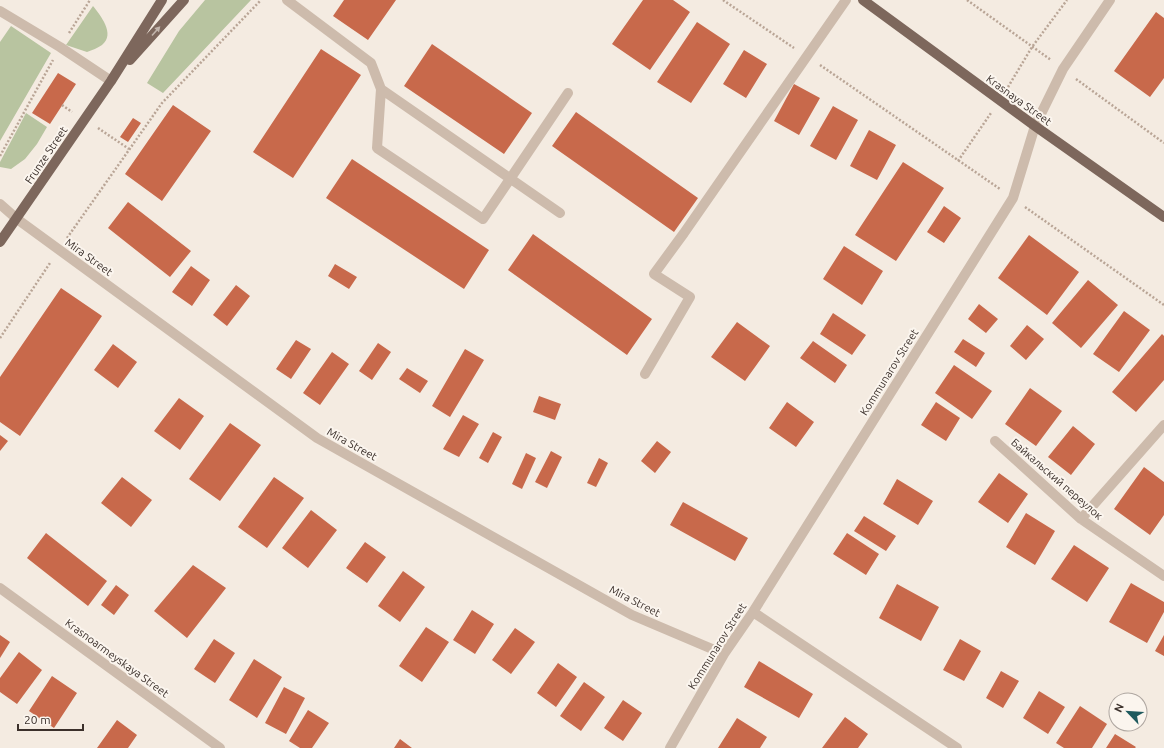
<svg xmlns="http://www.w3.org/2000/svg" width="1164" height="748" viewBox="0 0 1164 748" font-family="Ubuntu,sans-serif">
<style>
.green{fill:#b8c4a0}
.building{fill:#c8694b}
.lines{fill:none;stroke-linecap:round;stroke-linejoin:round}
.path{stroke:#b9a596;stroke-width:2.5;stroke-dasharray:2 2;stroke-linecap:butt}
.minor{stroke:#cdbbac;stroke-width:10}
.major{stroke:#7d675c;stroke-width:10}
.oneway{fill:#c2b5ac}
.labels{text-anchor:middle;dominant-baseline:central;stroke-width:4;stroke-linejoin:round;paint-order:stroke}
.street-label{font-size:11px;fill:#3b302b;stroke:#fbf5ee}
</style>
<rect width="100%" height="100%" fill="#f4ebe1"/>
<path class="green" d="M205 0H251L163 93 147 83 179 31Z
M93 6C100 15 116 34 102 45 98 48 92 50 87 52L66 45Z
M11 26 51 53 0 141V42Z
M26 113 47 127 37 144 25 159 11 169 0 167V162Z"/>
<path class="building" d="M344 0H396L368 40 333 16Z
M643 0H673L690 12 650 70 612 44Z
M1156 12 1164 18V78L1150 97 1114 71Z
M697 22 730 44 691 103 657 82Z
M432 44 532 113 504 154 404 86Z
M321 49 361 75 293 178 253 152Z
M744 50 767 64 746 98 723 84Z
M58 73 76 84 50 124 32 113Z
M794 84 820 98 799 135 774 121Z
M173 105 211 131 162 201 125 174Z
M833 106 858 120 836 160 810 146Z
M576 112 698 198 674 232 552 146Z
M133 118 141 123 128 142 120 137Z
M869 130 896 145 877 180 850 166Z
M352 159 489 250 464 289 326 198Z
M903 162 944 188 896 261 855 235Z
M128 202 191 251 170 277 108 228Z
M944 206 961 218 944 243 927 232Z
M533 234 652 319 627 355 508 270Z
M1029 235 1079 272 1047 315 998 278Z
M844 246 883 271 862 305 823 279Z
M335 264 357 277 349 289 328 276Z
M191 266 210 280 192 306 172 292Z
M1088 280 1118 305 1081 348 1052 323Z
M236 285 250 296 227 326 213 315Z
M61 288 102 316 20 436 0 422V377Z
M979 304 998 319 986 333 968 319Z
M1124 311 1150 330 1119 372 1093 354Z
M833 313 866 335 852 355 820 334Z
M737 322 770 346 745 381 711 357Z
M1027 325 1044 339 1026 360 1010 346Z
M1162 334 1164 336V380L1136 412 1112 392Z
M963 339 985 353 976 367 954 352Z
M296 340 311 349 291 379 276 369Z
M813 341 847 365 835 383 800 358Z
M378 343 391 352 372 380 359 371Z
M113 344 137 362 118 388 94 370Z
M465 349 484 360 450 417 432 406Z
M332 352 349 364 320 405 303 393Z
M954 365 992 391 972 419 935 393Z
M407 368 428 381 420 393 399 379Z
M1030 388 1062 411 1036 446 1005 424Z
M539 396 561 404 555 420 533 412Z
M179 398 204 416 180 450 154 431Z
M787 402 814 422 796 447 769 428Z
M936 402 960 418 946 441 921 425Z
M463 415 479 424 459 457 443 449Z
M230 423 261 445 220 501 189 479Z
M1073 426 1095 444 1071 475 1048 457Z
M493 432 502 437 488 463 479 458Z
M0 435 8 441 0 451Z
M657 441 671 452 655 473 641 461Z
M551 451 562 457 547 488 535 482Z
M526 453 536 458 522 489 512 484Z
M599 458 608 463 596 487 587 483Z
M1144 467 1164 482V515L1150 535 1114 509Z
M999 473 1028 494 1008 523 978 502Z
M122 477 152 500 131 527 101 503Z
M274 477 304 498 267 548 238 527Z
M897 479 933 501 918 525 883 504Z
M683 502 748 538 735 561 670 525Z
M311 510 337 530 308 568 282 548Z
M1026 513 1055 531 1035 565 1006 547Z
M864 516 896 536 886 551 854 531Z
M46 533 107 581 88 606 27 558Z
M847 533 879 554 866 575 833 554Z
M365 542 386 557 367 583 346 568Z
M1074 545 1109 568 1087 602 1051 579Z
M193 565 226 588 187 638 154 611Z
M403 571 425 587 400 622 378 606Z
M1131 583 1164 602V612L1147 643 1109 622Z
M897 584 939 607 921 641 879 618Z
M116 585 129 595 114 615 101 605Z
M472 610 494 624 475 654 453 640Z
M426 627 449 642 422 682 399 666Z
M515 628 535 642 511 674 492 660Z
M0 635 10 642 0 658Z
M1164 635V656L1155 651Z
M214 639 235 653 215 683 194 669Z
M960 639 981 651 964 681 943 670Z
M19 652 42 670 17 704 0 692V678Z
M254 659 282 677 257 718 229 700Z
M759 661 813 694 799 718 744 687Z
M558 663 577 677 556 707 537 693Z
M1001 671 1019 681 1003 708 986 698Z
M52 676 77 693 54 728 29 711Z
M584 682 605 697 581 731 560 716Z
M284 687 305 698 286 734 265 723Z
M1039 691 1065 707 1048 734 1023 718Z
M623 700 642 713 623 741 604 728Z
M1080 706 1107 724 1092 748H1064L1056 743Z
M308 710 329 723 312 748H300L289 741Z
M845 717 868 734 858 748H822Z
M737 718 767 737 760 748H718Z
M117 720 137 735 128 748H97Z
M1115 734 1136 747 1135 748H1106Z
M400 739 412 748H394Z"/>
<g class="lines">
<path class="path" d="M723 0 794 48
M967 0 1051 60
M69 33 90 0
M820 65 1000 189
M1076 79 1164 143
M1008 87 1032 47 1067 0
M62 105 72 112
M98 128 129 149
M0 156 53 60
M958 161 991 113
M1025 207 1164 305
M67 238 162 103 261 0
M0 338 50 263"/>
<path class="minor" d="M287 0 371 63 381 89 377 148 483 219 568 93
M0 11 60 47 111 81
M381 89 560 213
M0 204 17 219 317 438 632 615 724 654
M645 374 690 297 654 274 684 233 846 0
M995 441 1081 519 1164 576
M1081 519 1164 425
M0 588 220 748
M753 612 957 748
M670 748 724 654 753 612 1013 198 1035 126 1063 69 1110 0"/>
<path class="major" d="M863 0 1035 126 1164 217
M130 60 184 0
M0 242 111 81 162 0"/>
</g>
<defs><path id="oneway-solid" d="M-6-.8H1V-3.2L6.5 0L1 3.2V.8H-6Z"/></defs>
<use class="oneway" href="#oneway-solid" transform="translate(156 31) rotate(-48)"/>
<g class="labels">
<g class="street-label">
<text transform="translate(1019 100) rotate(36)">Krasnaya Street</text>
<text transform="translate(46 155) rotate(-56)">Frunze Street</text>
<text transform="translate(89 257) rotate(36)">Mira Street</text>
<text transform="translate(889 372) rotate(-58)">Kommunarov Street</text>
<text transform="translate(352 444) rotate(29)">Mira Street</text>
<text transform="translate(1057 479) rotate(41)">Байкальский переулок</text>
<text transform="translate(635 601) rotate(27)">Mira Street</text>
<text transform="translate(717 646) rotate(-58)">Kommunarov Street</text>
<text transform="translate(117 658) rotate(36)">Krasnoarmeyskaya Street</text>
</g>
</g>
<g transform="translate(1128 712) rotate(295)"><circle r="19" fill="#fbf5ee" stroke="#aea6a0"/>
<path d="M0-3L7 15L0 10L-7 15Z" fill="#1f5a5e"/>
<text y="-6" font-size="11" font-weight="bold" text-anchor="middle" fill="#3b302b">N</text>
</g>
<path d="M18 724v6h65v-6" fill="none" stroke="#3b302b" stroke-width="2"/>
<text x="24" y="724" font-size="12" fill="#3b302b" stroke="#fbf5ee" stroke-width="3" paint-order="stroke">20 m</text>
</svg>
